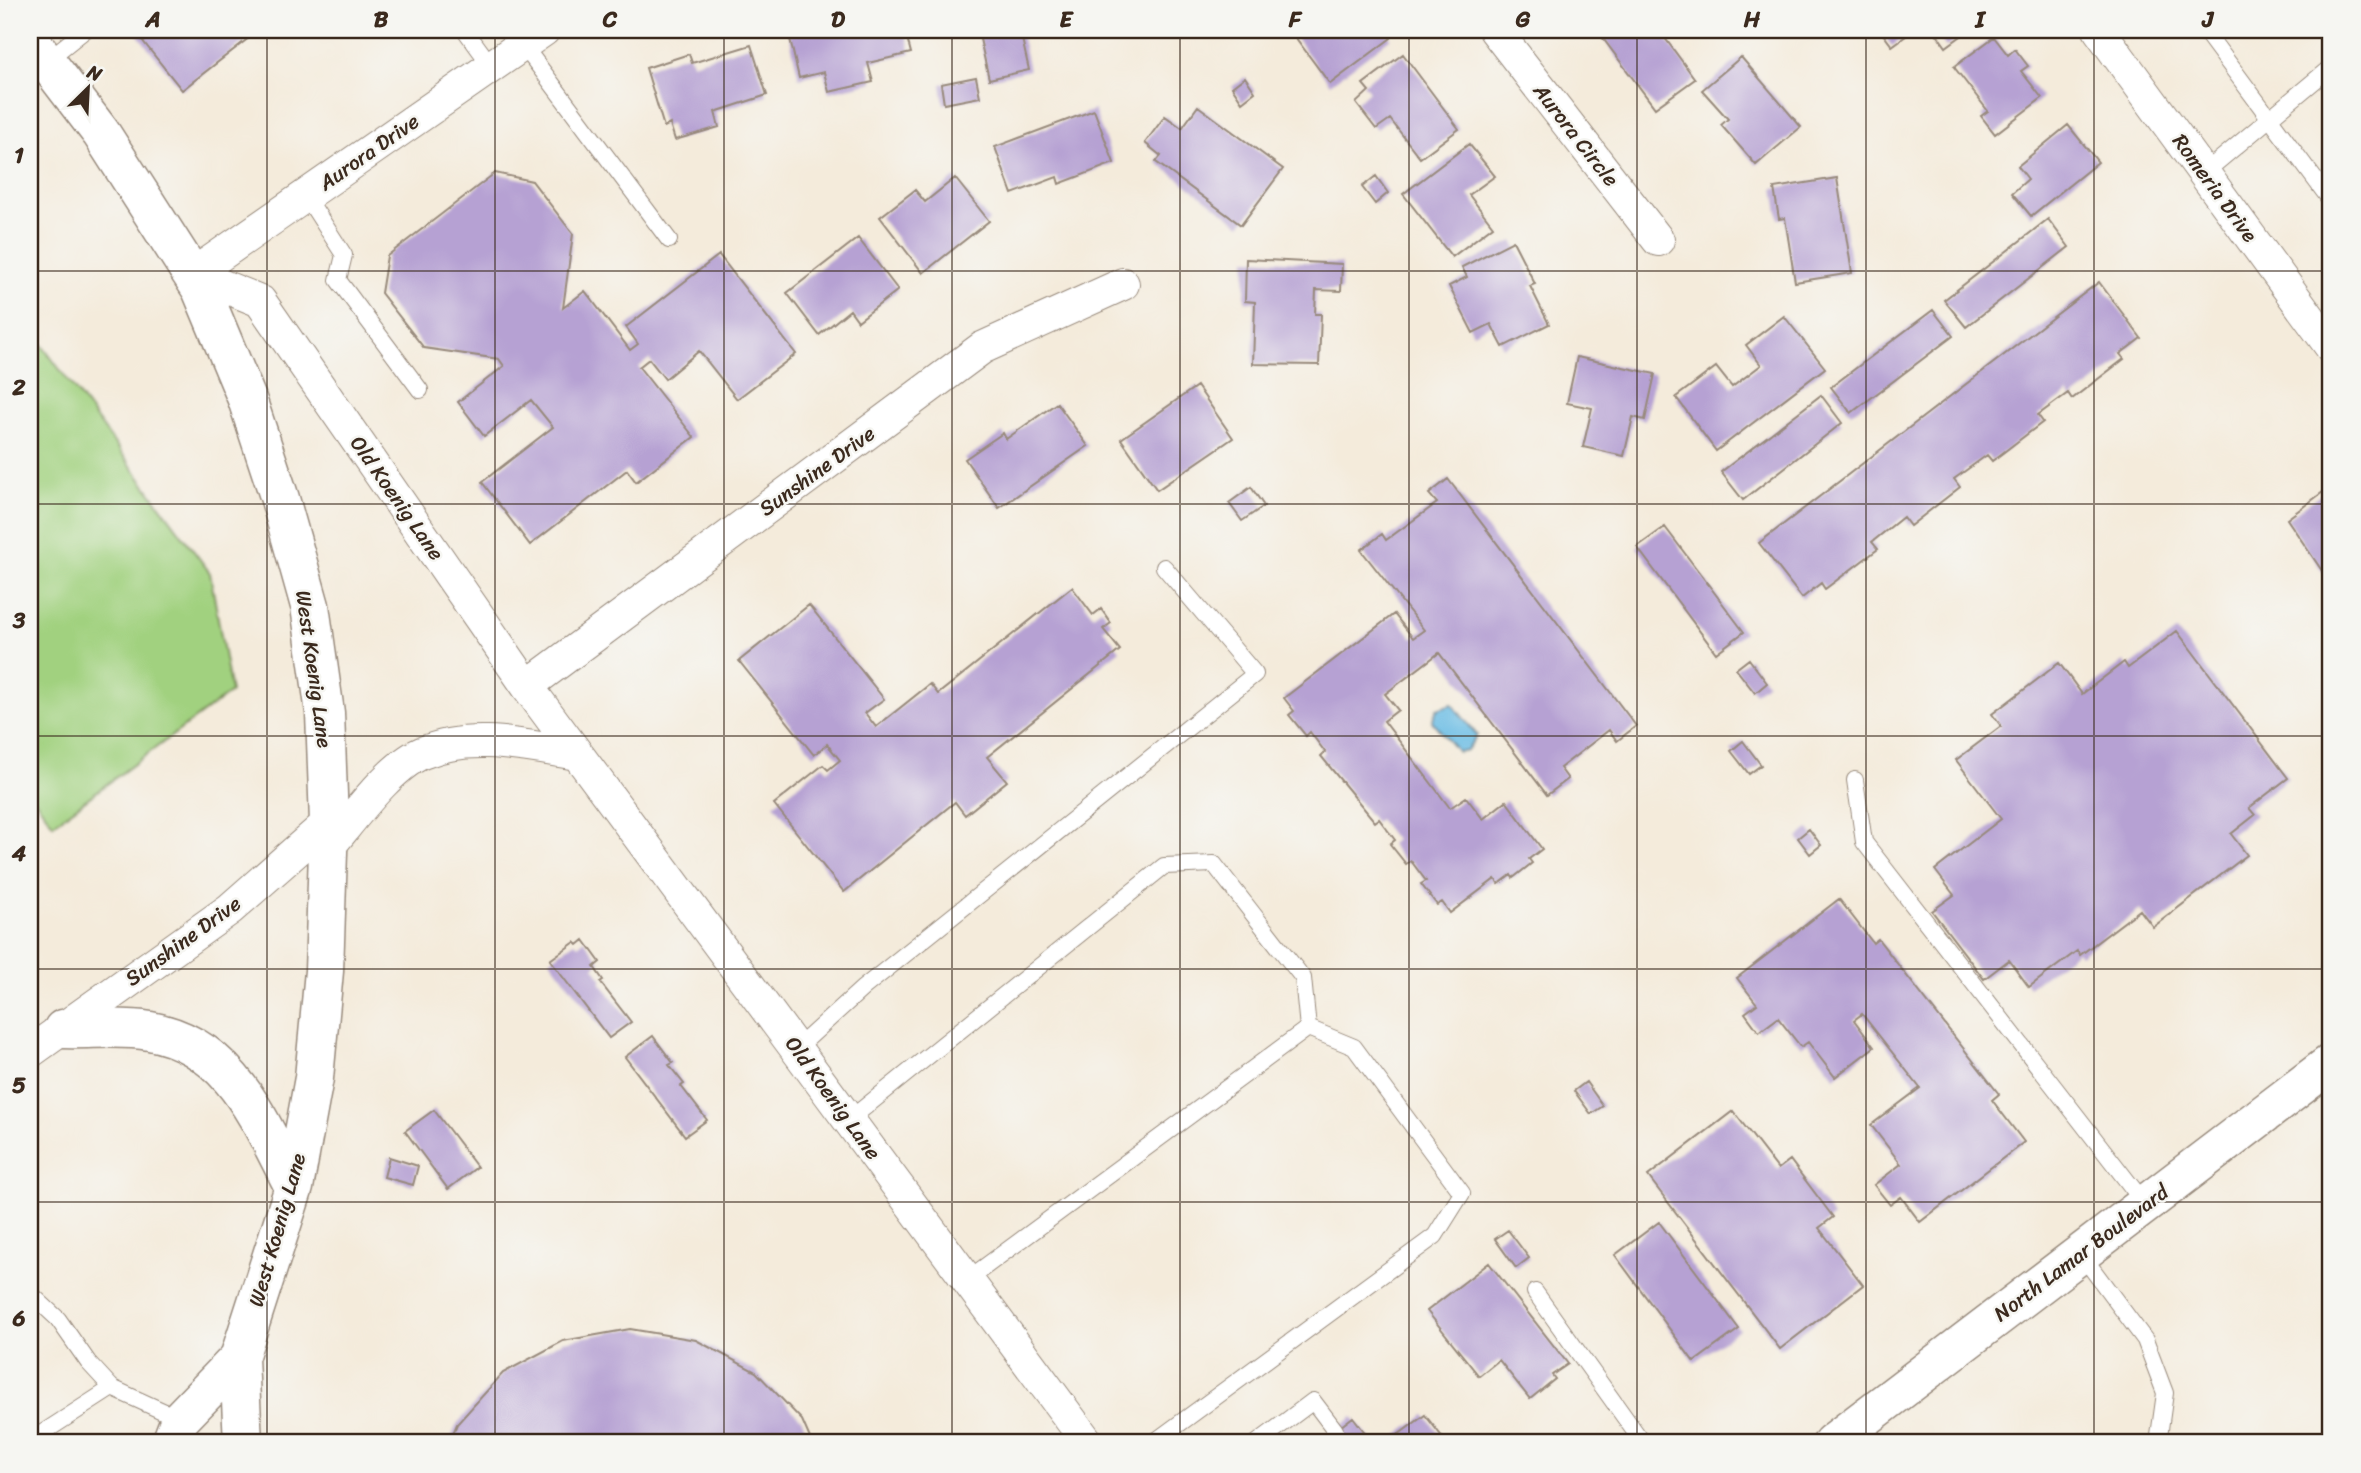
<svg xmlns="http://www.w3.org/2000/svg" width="2361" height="1473" viewBox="0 0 2361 1473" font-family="Sriracha,sans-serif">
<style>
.green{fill:#a1d17f;stroke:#6e7e4e;stroke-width:2}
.water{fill:#68bbe4;stroke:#527281;stroke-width:2}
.building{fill:#b6a1d3}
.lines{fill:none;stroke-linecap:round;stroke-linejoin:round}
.lane-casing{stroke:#988a7c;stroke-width:18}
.street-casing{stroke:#988a7c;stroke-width:34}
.primary-casing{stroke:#988a7c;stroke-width:41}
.lane{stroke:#fff;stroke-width:16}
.street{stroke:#fff;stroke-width:32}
.primary{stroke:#fff;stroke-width:38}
.grid{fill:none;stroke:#3b2a1e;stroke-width:2;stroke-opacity:0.55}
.labels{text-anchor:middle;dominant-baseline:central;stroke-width:5;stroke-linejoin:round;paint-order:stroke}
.street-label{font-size:21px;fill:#3b2a1e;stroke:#f6f6f2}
.neatline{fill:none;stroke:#3b2a1e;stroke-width:2.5}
.grid-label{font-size:23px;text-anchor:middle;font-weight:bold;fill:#3b2a1e}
</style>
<rect width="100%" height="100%" fill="#f6f6f2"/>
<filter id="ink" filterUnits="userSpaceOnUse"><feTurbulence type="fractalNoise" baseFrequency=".0143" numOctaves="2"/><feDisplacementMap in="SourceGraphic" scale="14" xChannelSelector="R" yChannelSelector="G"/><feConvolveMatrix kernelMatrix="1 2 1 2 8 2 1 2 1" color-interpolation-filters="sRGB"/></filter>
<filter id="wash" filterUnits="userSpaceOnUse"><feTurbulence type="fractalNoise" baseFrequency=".00686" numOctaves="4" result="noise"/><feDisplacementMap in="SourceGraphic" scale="28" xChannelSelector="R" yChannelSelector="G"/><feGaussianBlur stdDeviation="1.57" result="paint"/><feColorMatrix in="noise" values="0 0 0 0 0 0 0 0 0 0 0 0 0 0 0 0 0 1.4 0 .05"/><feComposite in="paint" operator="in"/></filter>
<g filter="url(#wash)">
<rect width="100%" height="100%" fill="#f4ebdb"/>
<path class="green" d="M30 329 210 573 231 692 53 824 30 793Z"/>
<path class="water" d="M1452 704 1477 735 1467 750 1458 752 1432 721 1437 709Z"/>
<g id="blocks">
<path class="building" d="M134 30H259L182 90Z
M788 30H905L911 53 868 63 873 82 829 92 824 72 799 78Z
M978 30H1036L1021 34 1029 70 989 79Z
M1290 30H1385L1391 38 1330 84Z
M1604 30H1659L1695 79 1655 108 1599 33Z
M1880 30H1914L1892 46Z
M1941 30H1956L1961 36 1946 47 1936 33Z
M1994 37 2008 55 2015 49 2028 66 2021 71 2042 98 1995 134 1981 116 1988 111 1954 67Z
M751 45 767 95 715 112 719 127 675 140 670 124 664 127 646 68 689 54 692 63Z
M1403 54 1459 129 1420 158 1390 119 1376 129 1356 103 1369 91 1363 84Z
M1741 57 1801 127 1756 165 1721 125 1728 119 1702 90Z
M976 77 980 97 944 104 941 84Z
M1245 77 1255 92 1242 102 1232 87Z
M1198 106 1283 169 1241 225 1156 162 1161 156 1145 143 1165 116 1182 128Z
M1094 110 1114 163 1059 184 1057 177 1012 194 995 147Z
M2068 125 2098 162 2031 216 2012 193 2028 179 2018 166Z
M1469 144 1495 176 1469 195 1493 226 1452 257 1403 194Z
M495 173 532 181 573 234 563 308 585 291 630 350 638 344 626 327 719 255 796 354 737 399 699 351 665 379 649 359 639 367 694 437 636 482 627 470 530 545 482 482 553 427 531 400 484 436 458 402 504 366 499 359 424 348 381 293 387 256Z
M1376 176 1388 193 1375 204 1362 187Z
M955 178 989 221 923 273 880 217 915 190 925 202Z
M1837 178 1852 273 1795 282 1785 218 1779 219 1774 188Z
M2048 219 2069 247 1966 327 1944 300Z
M858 238 898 290 858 321 850 310 819 335 787 293Z
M1513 241 1535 284 1530 286 1549 324 1503 347 1491 324 1473 333 1449 286 1467 277 1462 267Z
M1246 259 1342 264 1341 291 1316 290 1315 314H1321L1319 365 1253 364 1255 302 1245 301Z
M2099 282 2141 338 2120 354 2124 359 2072 399 2068 393 2038 415 2043 422 1992 461 1987 455 1954 479 1960 487 1910 526 1903 517 1872 542 1878 549 1825 589 1821 583 1802 598 1759 543Z
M1933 310 1953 336 1851 413 1831 387Z
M1784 316 1825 368 1716 451 1676 397 1716 367 1732 387 1761 365 1746 345Z
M1577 357 1655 374 1645 420 1633 417 1624 456 1583 447 1592 408 1567 403Z
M1197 386 1233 438 1157 490 1121 439Z
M1821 395 1842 423 1743 500 1721 472Z
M1057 403 1088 446 999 508 965 459 1003 433 1006 439Z
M1448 479 1636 726 1617 741 1609 730 1560 768 1568 779 1547 795 1439 653 1385 694 1398 710 1384 721 1450 808 1466 797 1483 819 1506 801 1542 849 1529 859 1532 863 1513 878 1511 875 1499 884 1495 879 1450 913 1442 902 1437 905 1421 884 1426 881 1411 861 1406 864 1390 844 1395 840 1379 819 1375 822 1338 777 1321 756 1325 752 1310 732 1306 736 1289 715 1294 711 1284 698 1394 614 1413 638 1424 630 1361 550 1382 534 1386 540 1437 503 1429 494Z
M2331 486V584L2287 519Z
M1251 487 1264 506 1242 521 1229 503Z
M1665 527 1744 632 1716 653 1637 547Z
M1072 587 1093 615 1101 609 1111 623 1103 629 1120 650 987 757 1007 781 965 815 955 802 844 892 774 804 823 765 828 770 840 760 827 744 814 755 739 661 809 605 884 699 865 713 876 727 930 684 938 694Z
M2177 631 2288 778 2249 808 2255 815 2231 834 2247 855 2153 927 2140 910 2080 955 2077 951 2029 987 2009 960 1984 979 1932 911 1954 895 1935 870 2001 819 1956 760 2001 726 1992 714 2059 663 2082 694 2124 662 2128 668Z
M1749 659 1767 683 1755 693 1736 669Z
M1743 741 1761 765 1749 774 1731 751Z
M1809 829 1821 845 1810 854 1798 838Z
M1839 899 1873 943 1878 939 1999 1094 1992 1100 2024 1142 1920 1222 1901 1197 1890 1205 1874 1185 1901 1164 1871 1125 1920 1088 1862 1014 1854 1020 1874 1047 1835 1077 1808 1042 1801 1047 1778 1018 1759 1032 1745 1013 1757 1004 1737 978Z
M584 940 600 962 594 967 603 980 600 982 631 1022 609 1038 550 960 575 942 578 945Z
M653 1036 673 1063 669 1065 684 1084 681 1086 707 1120 685 1136 625 1057Z
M1586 1082 1603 1106 1591 1114 1574 1091Z
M434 1110 477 1167 448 1189 405 1131Z
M1733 1111 1778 1169 1790 1160 1833 1217 1819 1228 1863 1285 1780 1349 1648 1176Z
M389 1157 418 1166 413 1185 384 1177Z
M1659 1222 1739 1329 1694 1362 1615 1255Z
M1508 1230 1529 1258 1516 1268 1495 1239Z
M1489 1263 1568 1364 1552 1375 1555 1379 1530 1399 1499 1360 1479 1376 1427 1311Z
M630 1329 696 1340 756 1372 802 1420 812 1443H449L457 1424 503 1373 563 1341Z
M1425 1415 1447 1443H1387Z
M1353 1417 1373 1443H1319Z"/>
</g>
</g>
<g filter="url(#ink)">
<use href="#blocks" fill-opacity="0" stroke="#988a7c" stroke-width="2"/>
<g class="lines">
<g class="lane-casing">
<path id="lane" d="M465 30 492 67
M2204 30 2331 201
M523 45 669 240
M46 61 85 30
M2204 173 2331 67
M306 196 344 255 338 280 420 390
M1855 780 1864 842 2145 1204
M796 1049 863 988 1255 674 1164 567
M849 1120 1164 866 1214 864 1303 978 1308 1028
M2081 1254 2145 1340 2165 1393 2158 1443
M967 1280 1308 1028 1354 1047 1462 1193 1435 1236 1153 1443
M1535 1292 1643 1443
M30 1293 58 1319 88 1362 112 1388 180 1419
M30 1441 112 1388
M1257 1443 1313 1401 1335 1430"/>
</g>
<g class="street-casing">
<path id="street" d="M1495 30 1658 240
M2099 30 2331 347
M193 274 260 301 527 686 1088 1443
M193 274 544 30
M527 686 982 348 1123 284
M327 849C351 821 389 767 422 753 471 732 526 746 577 754
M30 1052 230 909 329 822"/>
</g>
<g class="primary-casing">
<path id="primary" d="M30 40 101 133 201 289 247 399 280 499 310 606 325 713 329 822 324 971 314 1078 294 1187 239 1358 243 1443
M63 1029C91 1030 122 1026 150 1031 233 1046 259 1121 294 1187
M171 1443 180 1419 239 1358
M1832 1443 2331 1063"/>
</g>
<use href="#lane" class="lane"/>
<use href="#street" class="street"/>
<use href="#primary" class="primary"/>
</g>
</g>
<path class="grid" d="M267 30V1443M495 30V1443M724 30V1443M952 30V1443M1180 30V1443M1409 30V1443M1637 30V1443M1866 30V1443M2094 30V1443M30 271H2331M30 504H2331M30 736H2331M30 969H2331M30 1202H2331"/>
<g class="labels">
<g class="street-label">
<text transform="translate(1576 135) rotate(52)">Aurora Circle</text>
<text transform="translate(369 152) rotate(-35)">Aurora Drive</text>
<text transform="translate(2215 188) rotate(54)">Romeria Drive</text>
<text transform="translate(817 471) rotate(-36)">Sunshine Drive</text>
<text transform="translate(397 498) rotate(55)">Old Koenig Lane</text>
<text transform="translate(314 669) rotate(82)">West Koenig Lane</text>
<text transform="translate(183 941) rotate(-36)">Sunshine Drive</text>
<text transform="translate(833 1098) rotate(54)">Old Koenig Lane</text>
<text transform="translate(277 1230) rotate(-74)">West Koenig Lane</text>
<text transform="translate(2081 1253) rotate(-37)">North Lamar Boulevard</text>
</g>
</g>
<rect width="2361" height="1473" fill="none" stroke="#f6f6f2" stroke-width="77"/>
<g transform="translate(88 88) rotate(24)" stroke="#f6f6f2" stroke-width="5" paint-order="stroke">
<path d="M0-5L12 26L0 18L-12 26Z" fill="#3b2a1e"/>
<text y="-10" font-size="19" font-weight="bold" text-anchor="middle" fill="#3b2a1e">N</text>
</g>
<rect x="38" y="38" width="2284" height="1396" class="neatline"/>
<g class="grid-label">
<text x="153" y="27">A</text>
<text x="381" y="27">B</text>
<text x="610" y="27">C</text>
<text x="838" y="27">D</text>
<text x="1066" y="27">E</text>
<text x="1295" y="27">F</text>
<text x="1523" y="27">G</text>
<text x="1752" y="27">H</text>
<text x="1980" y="27">I</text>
<text x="2208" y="27">J</text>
<text x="19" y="163">1</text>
<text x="19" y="395">2</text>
<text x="19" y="628">3</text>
<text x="19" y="861">4</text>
<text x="19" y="1093">5</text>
<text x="19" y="1326">6</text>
</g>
</svg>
